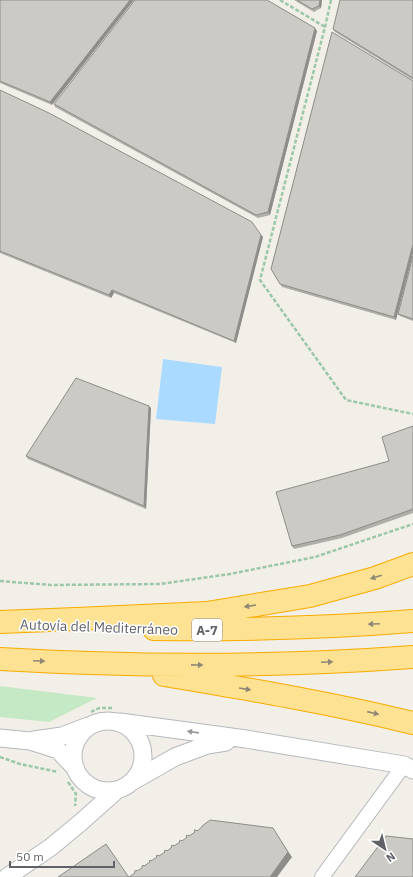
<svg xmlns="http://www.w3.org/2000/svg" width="413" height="877" viewBox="0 0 413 877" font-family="'IBM Plex Sans',sans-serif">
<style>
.green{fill:#c5e8c5}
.water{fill:#aadaff}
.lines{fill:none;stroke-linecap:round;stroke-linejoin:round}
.minor-casing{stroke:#b5b8bc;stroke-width:16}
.tertiary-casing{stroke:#b5b8bc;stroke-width:19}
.motorway-casing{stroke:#f9ab00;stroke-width:24}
.path{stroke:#9cc7a9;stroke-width:2.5;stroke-dasharray:4 2;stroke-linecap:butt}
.minor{stroke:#fff;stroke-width:14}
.tertiary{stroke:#fff;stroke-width:17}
.motorway{stroke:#fde293;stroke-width:22}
.wall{fill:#afaea9}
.shaded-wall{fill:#8f8d8a}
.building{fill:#cccac5;stroke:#8f8d8a}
.oneway{fill:#8e8975}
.oneway2{fill:#979a9d}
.labels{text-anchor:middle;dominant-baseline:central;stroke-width:3;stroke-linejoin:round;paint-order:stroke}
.shield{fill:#fff;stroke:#8f9295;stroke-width:1}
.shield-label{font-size:13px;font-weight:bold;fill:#5f6368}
.street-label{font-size:14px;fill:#5f6368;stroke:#fff}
</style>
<rect width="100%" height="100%" fill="#f1efe8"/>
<path class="green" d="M0 686 97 698 49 722 0 717Z"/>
<path class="water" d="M163 359 222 367 215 424 156 419Z"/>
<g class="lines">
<g class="minor-casing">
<path id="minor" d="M322 877 404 765"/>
</g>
<g class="tertiary-casing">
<path id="tertiary" d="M73 756a35 35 0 1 1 70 0a35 35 0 1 1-70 0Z
M120 722 246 739 404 765 413 770
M0 738 30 741 58 750 76 769
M34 740 62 736 88 726
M133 781 175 757 207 745 226 742
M7 877 51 847 80 823 117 790"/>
</g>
<g class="motorway-casing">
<path id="motorway" d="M0 622 76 619 207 613 310 596 375 578 413 564
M154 629C241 630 327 628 413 621
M0 659C137 667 276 667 413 657
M164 675C248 689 331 703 413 723"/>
</g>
<path class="path" d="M280 0 325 27
M331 0 325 27 260 280 346 400 413 414
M0 581 51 585 160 584 230 574 315 557 413 524
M91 712 99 708H113
M0 757 20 764 58 772
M68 782 76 794 75 806"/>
<use href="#minor" class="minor"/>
<use href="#tertiary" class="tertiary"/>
<use href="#motorway" class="motorway"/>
</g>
<path class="wall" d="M0 0 52 105 0 83Z
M294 0H322L321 8 314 12Z
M413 0V80L335 32 333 29Z
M317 31 270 215 258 218 55 107 54 104Z
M332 32 396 320 282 287 271 269Z
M0 90 261 235 263 237 236 343 114 293 111 298 0 253Z
M413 256V321L400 316 398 314Z
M151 408 146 509 28 459 26 456Z
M413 426V513L342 538 294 549 292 546 389 461Z"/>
<path class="shaded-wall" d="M130 0H134L52 105 50 102Z
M320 0H322L321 8 319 6Z
M315 28 317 31 270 215 268 212Z
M261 235 263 237 236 343 234 341Z
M413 244V254L396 320 394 317Z
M112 290 114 293 111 298 109 295Z
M149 406 151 408 146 509 144 506Z
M276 834 292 857 277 877H270Z"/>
<path class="building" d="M0 0H130L50 102 0 81Z
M135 0H267L315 28 268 212 256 215 54 104Z
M297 0H320L319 6 312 9Z
M340 0H413V78L333 29Z
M332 32 413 81V244L394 317 280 284 271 269Z
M0 90 49 113 252 222 261 235 234 341 112 290 109 295 0 251Z
M413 256V319L398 314Z
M76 378 149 406 144 506 26 456Z
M413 426V509L340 535 292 546 276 492 389 461 382 437Z
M210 820 273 828 288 852 270 877H58L106 844 128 876 129 877 135 873 134 872 136 870 137 871 142 868V866L143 865 144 866 150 862 149 861 151 860V861L157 857 156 856 158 855 159 856 165 852 164 851 166 850 167 851 172 847 171 846 173 845 174 846 180 842 179 841 181 840 182 841 187 837 186 836 188 835 189 836 195 832 194 830H196L197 831 202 827V826Z
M386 836 413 839V877H355Z"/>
<defs><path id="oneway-solid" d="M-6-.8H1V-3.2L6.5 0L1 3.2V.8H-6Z"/></defs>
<g class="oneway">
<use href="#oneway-solid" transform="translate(376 577) rotate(162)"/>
<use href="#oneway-solid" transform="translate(250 606) rotate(171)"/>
<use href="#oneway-solid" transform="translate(374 624) rotate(177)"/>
<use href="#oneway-solid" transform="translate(39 661) rotate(3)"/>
<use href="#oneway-solid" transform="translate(327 662) rotate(-3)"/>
<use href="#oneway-solid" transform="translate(197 665) rotate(1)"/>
<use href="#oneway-solid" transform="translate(245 689) rotate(9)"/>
<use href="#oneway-solid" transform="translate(373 713) rotate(13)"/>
</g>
<use class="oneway2" href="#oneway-solid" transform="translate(193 732) rotate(-172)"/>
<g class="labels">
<rect class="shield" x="192" y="619" width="30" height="22" rx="3"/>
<g class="shield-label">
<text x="207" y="630">A-7</text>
</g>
<g class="street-label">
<text transform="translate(99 627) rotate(2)">Autovía del Mediterráneo</text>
</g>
</g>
<g transform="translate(385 849) rotate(145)" stroke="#ffffff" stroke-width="3" paint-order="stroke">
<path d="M0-3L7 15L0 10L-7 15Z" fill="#5f6368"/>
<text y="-6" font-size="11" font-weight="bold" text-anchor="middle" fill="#5f6368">N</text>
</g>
<path d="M10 861v6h104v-6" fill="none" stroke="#5f6368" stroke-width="2"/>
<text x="16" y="861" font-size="12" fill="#5f6368" stroke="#ffffff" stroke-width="3" paint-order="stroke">50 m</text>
</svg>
